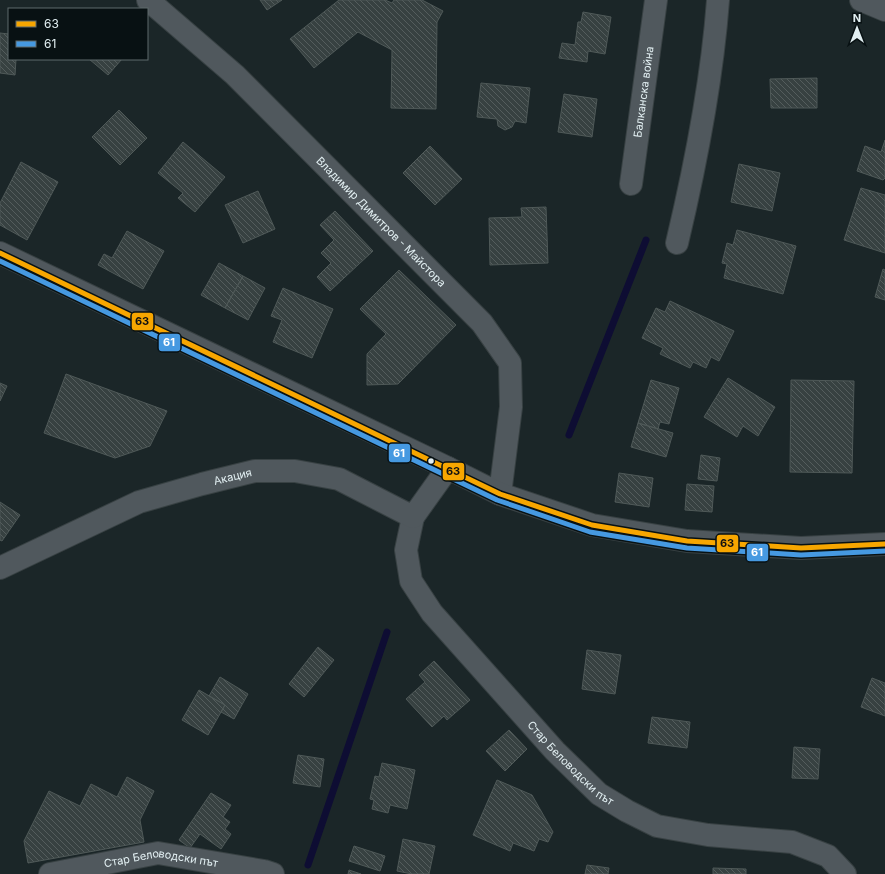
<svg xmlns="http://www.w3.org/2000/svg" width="885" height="874" viewBox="0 0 885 874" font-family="Inter,sans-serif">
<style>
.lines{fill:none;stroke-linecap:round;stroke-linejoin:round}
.stream{stroke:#0e0d33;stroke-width:7}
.building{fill:url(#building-back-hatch);stroke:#4f5958}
.minor-casing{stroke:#384143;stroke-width:24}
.minor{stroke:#50585d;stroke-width:22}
.bus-1-casing{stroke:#081113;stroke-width:8}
.bus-2-casing{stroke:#081113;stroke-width:8}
.bus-1{stroke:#f7a600;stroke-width:5}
.bus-2{stroke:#4699e1;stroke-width:5}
.bus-dot{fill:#e2eff2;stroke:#081113;stroke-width:1.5}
.labels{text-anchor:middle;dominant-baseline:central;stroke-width:3.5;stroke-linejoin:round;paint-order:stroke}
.street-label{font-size:11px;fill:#e2eff2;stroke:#081113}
.line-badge{stroke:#081113;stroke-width:1.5}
.badge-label{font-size:11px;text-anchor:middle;font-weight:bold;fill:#fff}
.pale-badge-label{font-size:11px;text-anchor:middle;font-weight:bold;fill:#111}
</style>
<defs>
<pattern id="building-back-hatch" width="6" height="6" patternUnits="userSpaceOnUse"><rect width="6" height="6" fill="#374141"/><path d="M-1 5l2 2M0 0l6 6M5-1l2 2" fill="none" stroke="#545d5d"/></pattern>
</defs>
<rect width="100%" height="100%" fill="#1b2628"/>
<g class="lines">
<path class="stream" d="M569 435 646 240
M308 865 387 632"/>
</g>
<path class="building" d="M260 0H282L267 10Z
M339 0H385L392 3 394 0H422L443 11 437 22 436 109 391 108 392 50 358 32 314 68 290 39Z
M583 12 611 17 605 54 588 51 587 62 559 58 562 43 575 45 578 22H581Z
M0 33 9 34V59H16L15 75 0 73Z
M89 59H122L108 75Z
M817 78V108H771L770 79Z
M481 83 530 88 526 123 515 121 512 127 505 130 498 126 497 119 477 117Z
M564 94 597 99 592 137 558 132Z
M119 110 147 138 120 165 92 137Z
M885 140V178L883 180 857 171 865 146 881 152Z
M183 142 225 177 195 212 178 198 183 193 158 173Z
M430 146 462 179 435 205 403 173Z
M21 162 58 182 27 240 0 225V203Z
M739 164 780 173 772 211 731 202Z
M861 188 885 195V253L844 240Z
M258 191 275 229 243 243 225 205Z
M546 207 548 263 490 265 489 218 522 217 521 208Z
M335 211 373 251 330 291 317 277 331 263 321 253 334 240 320 225Z
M737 230 796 246 783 294 724 278 727 264 722 263 727 243 733 245Z
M127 231 164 251 143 289 98 265 104 254 112 258Z
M219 263 243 276 225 308 201 295Z
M883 269 885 270V300L875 297Z
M399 270 456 325 398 384 367 385V354L386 334 360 309Z
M243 276 265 288 248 320 225 308Z
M283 288 333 309 312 358 273 342 282 320 271 316Z
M670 301 734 331 719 361 711 357 706 368 693 362 690 368 660 354 663 348 642 338 656 308 665 312Z
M66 374 167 411 150 446 115 458 44 433Z
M728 378 775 407 758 436 743 426 737 437 704 417Z
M651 380 679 388 669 424 660 422 658 429 638 423Z
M791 380 854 381 852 473 790 472Z
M0 383 7 386 0 401Z
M638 423 673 433 666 457 631 447Z
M701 455 720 458 717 481 698 479Z
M619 473 653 478 649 507 615 502Z
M687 484 714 486 712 512 685 510Z
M0 502 20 515 2 541 0 540Z
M318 647 334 660 304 697 289 684Z
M587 650 621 655 615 694 582 689Z
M434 661 470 700 447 720 444 716 432 727 406 699 425 682 419 675Z
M220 677 248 694 234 719 221 712 225 705 209 696Z
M872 678 885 683V716L861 707Z
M199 690 225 705 208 735 182 720Z
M652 717 690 722 687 748 648 743Z
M509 730 527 749 505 771 486 751Z
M794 747 820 749 818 779 792 778Z
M298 755 324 759 320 787 293 783Z
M382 763 415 770 407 809 390 805 388 813 372 809 374 800 370 799 375 776 379 777Z
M127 777 154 791 140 820 144 842 28 863 24 841 49 791 80 806 91 784 117 797Z
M497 780 532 795 553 832 548 842 539 839 534 851 513 843 510 851 473 835Z
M211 793 231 805 223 817 230 822 225 829 231 834 221 849 200 834 190 848 179 840Z
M403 839 435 846 429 874H412L397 871Z
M354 846 385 856 380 871 349 861Z
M587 865 609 868 608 874H585Z
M713 868 746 869V874H713Z
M349 870 361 874H348Z"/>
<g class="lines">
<g class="minor-casing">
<g id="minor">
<path id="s1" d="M148 0 235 75 482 323 510 363 511 407 500 494"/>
<path d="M861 0 885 10"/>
<path id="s2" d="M631 184 656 0"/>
<path d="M677 243C696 163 712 82 718 0"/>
<path d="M0 253 448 468 500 494 592 525 687 541 801 548 885 544"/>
<path id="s3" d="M413 517 406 550 411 581 432 613 555 751 599 794 627 811 657 826 708 835 792 842 828 856 845 874"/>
<path id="s4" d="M0 568 139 502 202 484 255 471H295L339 479 413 517 448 468"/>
<path id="s5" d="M50 874 158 853 264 871 273 874"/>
</g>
</g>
<use href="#minor" class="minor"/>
<g class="bus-1-casing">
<path id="bus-1" d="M0 253 500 494 592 525 687 541 801 548 885 544"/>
</g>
<g class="bus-2-casing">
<path id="bus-2" d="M0 261 497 500 590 532 687 548 801 555 885 551"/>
</g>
<use href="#bus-1" class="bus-1"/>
<use href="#bus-2" class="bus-2"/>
</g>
<circle class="bus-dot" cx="431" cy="461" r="3.5"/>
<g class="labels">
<g class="street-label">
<text stroke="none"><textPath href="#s2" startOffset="93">Балканска война</textPath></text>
<text stroke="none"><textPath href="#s1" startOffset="322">Владимир Димитров - Майстора</textPath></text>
<text stroke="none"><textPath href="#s4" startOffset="251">Акация</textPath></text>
<text stroke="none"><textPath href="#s3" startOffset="308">Стар Беловодски път</textPath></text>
<text stroke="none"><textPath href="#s5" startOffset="113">Стар Беловодски път</textPath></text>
</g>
</g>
<g class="line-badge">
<rect x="131" y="312" width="23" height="19" rx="4" fill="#f7a600"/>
<rect x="158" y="333" width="23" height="19" rx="4" fill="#4699e1"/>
<rect x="388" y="443" width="23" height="20" rx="4" fill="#4699e1"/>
<rect x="442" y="462" width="23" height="19" rx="4" fill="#f7a600"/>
<rect x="716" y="534" width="23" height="19" rx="4" fill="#f7a600"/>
<rect x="746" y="543" width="23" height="19" rx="4" fill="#4699e1"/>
</g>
<g class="badge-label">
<text x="169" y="346">61</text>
<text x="399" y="457">61</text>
<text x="757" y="556">61</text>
</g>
<g class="pale-badge-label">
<text x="142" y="325">63</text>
<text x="453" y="475">63</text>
<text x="727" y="547">63</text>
</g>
<rect x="8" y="8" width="140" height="52" fill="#081113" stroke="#5f6a6c"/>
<rect x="16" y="21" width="20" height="6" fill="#f7a600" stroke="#5f6a6c"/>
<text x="44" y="28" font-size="12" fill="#e2eff2">63</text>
<rect x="16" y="41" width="20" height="6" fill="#4699e1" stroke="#5f6a6c"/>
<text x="44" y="48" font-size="12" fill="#e2eff2">61</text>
<g transform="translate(857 28)" stroke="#081113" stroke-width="3" paint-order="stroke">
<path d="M0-3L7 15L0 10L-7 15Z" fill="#e2eff2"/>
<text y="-6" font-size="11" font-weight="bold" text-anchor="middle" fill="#e2eff2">N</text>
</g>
</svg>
